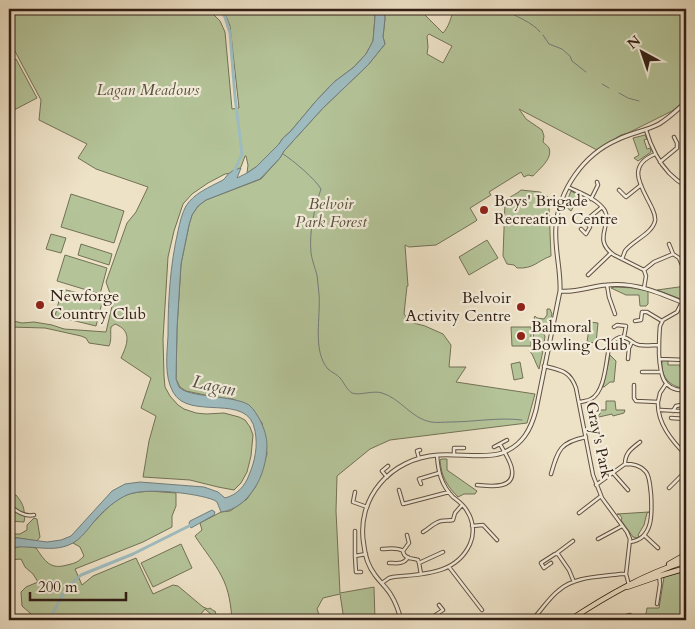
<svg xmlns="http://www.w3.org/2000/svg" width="695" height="629" viewBox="0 0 695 629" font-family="Cardo,serif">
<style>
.green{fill:#b4c398;stroke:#737156;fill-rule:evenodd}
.water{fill:#9ebbbf;stroke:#737d7b}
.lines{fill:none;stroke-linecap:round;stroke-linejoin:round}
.stream{stroke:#737d7b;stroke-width:1}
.canal{stroke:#9ebbbf;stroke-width:3}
.minor-casing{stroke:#615041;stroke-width:4.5}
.tertiary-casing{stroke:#615041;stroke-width:5}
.trunk-casing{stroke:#321f15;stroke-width:6}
.minor{stroke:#f3ecda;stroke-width:2.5}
.tertiary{stroke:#f3ecda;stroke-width:3}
.trunk{stroke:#ede1c6;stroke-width:4.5}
.poi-dot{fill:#8f2418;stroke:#f3ecda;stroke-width:2}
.labels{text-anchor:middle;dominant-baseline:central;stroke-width:4.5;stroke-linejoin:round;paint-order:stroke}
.park-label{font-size:16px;font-style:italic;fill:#59503c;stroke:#f3ecda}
.poi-label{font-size:16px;fill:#321f15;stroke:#f3ecda;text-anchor:start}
.street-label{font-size:16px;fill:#321f15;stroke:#f3ecda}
.water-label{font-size:18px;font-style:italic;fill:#524e48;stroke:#f3ecda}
</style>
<rect width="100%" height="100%" fill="#ede1c6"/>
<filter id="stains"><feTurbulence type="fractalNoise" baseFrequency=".004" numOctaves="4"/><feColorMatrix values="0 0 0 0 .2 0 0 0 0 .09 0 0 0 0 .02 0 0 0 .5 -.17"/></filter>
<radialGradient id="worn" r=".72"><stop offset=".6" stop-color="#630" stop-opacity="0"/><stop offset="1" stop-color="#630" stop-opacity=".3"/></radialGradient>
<path class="green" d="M9 9H208L220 21 225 32 232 109 239 108 230 26 224 11 222 9H232L234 10 248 14 255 9H373L375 17 373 41 366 54 354 67 334 82 316 101 290 132 283 138 279 144 256 167 247 173 248 165 246 156H245L241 167 233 173 225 174 208 183 192 194 183 204 174 231 168 257 163 339 164 376 165 387 170 396 178 405 184 409 196 413 206 414 224 413 239 417 245 420 250 427 253 435 251 456 247 472 241 483 234 490 218 487 190 480 143 477 149 441 156 416 141 408 151 378 121 358C127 345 133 331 115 324L111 327C110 334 112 339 109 346L89 343 86 338 81 336 45 328 9 327V320L22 323 34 322 52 325 64 329 106 332 113 302 106 282 127 223 136 212 148 187 96 169 78 158 87 144 39 120 41 100 9 40Z
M383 9H420L422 12 443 33C448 28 452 17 453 9H451H686V100L672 111 628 133 621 135 597 150 519 109 526 119 542 130 544 136 543 142C545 144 548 146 549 148 553 159 539 169 533 176L528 175 524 177 521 172 489 192 491 195 470 208 477 220 476 221 436 245 409 247 405 245 408 286H407L404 314 410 322 425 326 443 334 451 345 449 367H466L456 382 535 394 527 423 390 440 370 449 337 476 336 511 340 593 374 587 375 620H344L340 594 323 598 317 609 321 620H232C231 606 229 590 222 577 215 563 204 550 195 536L202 530 200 523 221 512 230 511 247 499 256 486 267 454 262 423 252 409 233 399 219 398 186 391 180 387 176 379 177 328 181 264 189 225 192 215 198 206 206 200 261 179 280 158 284 151 323 108 368 65 385 44 383 37 385 18ZM429 34 452 46 443 63 427 54 428 47 427 36Z
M16 59 37 98 14 110 9 101V63Z
M645 135 647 139 644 140 647 149 650 148 651 152 638 161 634 158 639 155 633 138Z
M521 190 540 192 551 199 549 208 551 256C537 261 534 269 517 268L514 265 507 264 503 256 505 202C509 196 516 195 521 190Z
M571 191 580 196 571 211 565 206Z
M71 194 124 211 114 243 61 227Z
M51 234 66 238 61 253 46 249Z
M487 240 498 258 469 275 459 257Z
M81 244 112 254 109 265 78 255Z
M65 255 107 268 100 294 57 281Z
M686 286V301L657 290Z
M614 287 635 288 648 291V304L646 306H640L639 295H626L611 288Z
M62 289 103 299 96 326 55 316Z
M547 309H550L552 314 547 332H545L534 318 535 316 537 318 544 319 547 315Z
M535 322 545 336 544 344 533 346 534 323Z
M590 322 598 323 596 343 587 342Z
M511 327H531V346H512Z
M544 346 539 369C535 363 534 355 529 350L534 347Z
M610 355 616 361 614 382H610L604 387H603Z
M664 360 668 361V365H680L682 380V388C667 385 661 375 662 361Z
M520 362 523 378 514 380 511 364Z
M606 401H615L616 410H625L624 413 613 416 612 414 599 417 598 416 600 414V410H606Z
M441 459H447V470L477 491 475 494H464L458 497C447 486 441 476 440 460Z
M149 491 176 493V506L172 516V527L143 542 75 569 82 585 93 576 136 558 153 594 173 585 178 586 203 607 208 609 210 608 214 611H215L216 614 214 617 205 609 196 620H38L22 606 21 592 26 587 38 582 33 574 25 567 21 559 9 560V549L23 546 36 548C45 561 50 570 67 565 76 563 78 562 84 556L80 547 73 543C90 529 108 501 129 494 136 492 142 492 149 491Z
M16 495C21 501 25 507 24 515L25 516 24 522 9 521V496Z
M649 512 647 513 644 525 638 535 639 537 637 538 633 537 621 520 622 518 620 515 617 514Z
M34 518 37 519 40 537 37 541 18 538H9V529L14 534H20L27 530V525Z
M181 544 192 568 153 587 141 563Z
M686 571V620H645L647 608H659L664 577Z"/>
<path class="water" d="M373 9H383L384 10 385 18 383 37 385 44 368 65 323 108 284 151 280 158 260 179 206 200 198 206 192 215 189 225 181 264 177 328 176 379C177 382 178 385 179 387 188 398 234 395 249 405 254 409 257 415 260 420 264 428 267 437 267 446 267 459 262 478 254 489 246 501 236 510 221 512L217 502 214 500C196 493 144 487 127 495 118 499 109 506 102 513 92 522 85 536 73 543 57 552 40 547 24 547 19 546 14 548 9 549V538H18L47 542 61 540 71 536 112 491 125 484 140 482 204 487 218 492 225 498C237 495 245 486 249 475 255 461 258 446 255 431 249 391 189 422 173 392 164 376 167 354 168 336 168 301 170 266 178 231 180 222 182 213 186 206 194 193 210 187 223 180 226 178 227 174 231 172 233 170 238 169 241 168L237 178 247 173 256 167 279 144 283 138 290 132 316 101 334 82 354 67 366 54 373 41 375 17Z
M212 510 215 512 214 515 191 528 189 523 190 521Z"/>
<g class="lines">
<path class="stream" d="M503 9C513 15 534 23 540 32
M543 35 549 44 562 49 570 56 572 61 586 72
M602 84 609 88
M619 93 628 98 639 101
M283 154C293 160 316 180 321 189 314 210 309 231 311 253 312 260 315 268 317 275 318 281 318 288 319 294 321 316 312 351 328 369 331 372 337 374 340 378 344 382 346 389 352 393 359 396 373 390 382 393 400 398 412 419 431 422 437 423 444 422 450 422 474 422 498 417 522 420"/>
<path class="canal" d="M219 9 225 17 230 33 235 97 242 154 234 172
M49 620 62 596 71 584 81 575 133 554 193 524"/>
<g class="minor-casing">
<path id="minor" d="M646 130C651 147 657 160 669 173 675 178 678 183 686 185
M660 162 677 148V143L674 137
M686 183V189
M568 187C580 193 598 199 605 211 612 225 592 240 614 255L644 270 646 276 644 288
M619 190 626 197 641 185
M591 199 598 185 597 182
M581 229 586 234 590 227 585 221 602 207
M669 244 673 254
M622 259C623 256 624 254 625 251 632 241 652 234 655 221 656 215 653 211 651 206 641 186 626 166 655 154
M644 270 654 262 673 254 679 258 686 274
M588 275 611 253
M607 285 609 297 615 314
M682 302 677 312 663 320 660 326C659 335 659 345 659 354 660 373 662 392 686 390
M635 321 641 320 642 312H647L662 321
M614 327 617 325 626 326 624 337
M628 359 629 348 632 342
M660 359 686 360
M544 366C561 370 570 371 576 388L593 475 602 498 627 532 630 539 626 574 629 585
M642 372H660
M634 385V398L636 401 658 402 660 393 666 384
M580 402C583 401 588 401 591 399 605 392 606 361 609 348 612 340 620 334 628 339 632 341 634 344 639 345 645 346 653 345 659 345
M658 402C657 423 672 441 686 455
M661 410 679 411 685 410
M673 411 676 406 686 404
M671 418 686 419
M494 447 507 440
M454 455V448H464
M419 458 417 451 420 450
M625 464C625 453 631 449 640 442
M613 473 628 490
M551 474C558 450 560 442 586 437
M387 477 382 471 388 466
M421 484 419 479 439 473
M477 485C489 486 515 490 512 470 511 461 504 452 500 444
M596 485 625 464C633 464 640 465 646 472 650 477 650 487 651 494 652 512 654 539 630 542
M669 488 686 471
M399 490 403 504 449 492
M355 492 353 502 367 507
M685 493 686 491
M9 505C16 511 24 517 34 515
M579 513 601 496
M472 526 483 525 497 540
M355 531V556L366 554
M423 532C429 529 433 523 441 521 445 520 449 521 453 520L455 513 462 505
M407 535 409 543 403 551C404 559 412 558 418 560L419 563 421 574
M644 535 658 548
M598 539 622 526
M382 549C389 549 397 547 403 551
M557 553 573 541
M355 556 356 572H361
M389 563C396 563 404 565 408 557
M419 563 443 552
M551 563 544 568 541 563 555 554H558L569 570 574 582
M449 567 482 610
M382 583 389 578 393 577C422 574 456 575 470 544 475 533 473 520 467 511 464 505 458 501 453 497 441 485 438 471 437 455
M657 604 660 584 659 575
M428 620 443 610 439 605
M532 620C541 611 548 599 558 591 574 576 600 577 621 574H626
M618 620 620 618 630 615"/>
</g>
<g class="tertiary-casing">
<path id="tertiary" d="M560 291C577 293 590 286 607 285 635 282 660 293 686 304
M401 620C399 612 396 603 391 595 387 588 380 582 375 575 369 567 365 556 364 546 355 498 391 458 438 455 456 453 486 459 502 453 523 445 531 429 536 410L560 291C561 269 554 248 556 226 559 190 583 155 617 140 630 133 646 131 659 124 669 118 678 109 686 102"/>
</g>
<g class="trunk-casing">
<path id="trunk" d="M669 564 683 556 686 553
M627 587 659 576 686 568
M570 620C608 595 643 575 686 561"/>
</g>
<use href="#minor" class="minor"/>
<use href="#tertiary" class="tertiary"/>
<use href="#trunk" class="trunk"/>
</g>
<g class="poi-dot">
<circle cx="484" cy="210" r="5"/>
<circle cx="40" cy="305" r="5"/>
<circle cx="521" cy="307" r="5"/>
<circle cx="521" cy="336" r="5"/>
</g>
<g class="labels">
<g class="park-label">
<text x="148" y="90">Lagan Meadows</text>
<text x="331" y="204">Belvoir<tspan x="331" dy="18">Park Forest</tspan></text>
</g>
<g class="poi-label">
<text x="494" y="201">Boys' Brigade<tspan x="494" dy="18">Recreation Centre</tspan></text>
<text x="50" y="296">Newforge<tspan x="50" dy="18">Country Club</tspan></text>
<text x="511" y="298" text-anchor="end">Belvoir<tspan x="511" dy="18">Activity Centre</tspan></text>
<text x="531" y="327">Balmoral<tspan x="531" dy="18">Bowling Club</tspan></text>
</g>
<g class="street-label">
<text transform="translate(599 440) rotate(78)">Gray's Park</text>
</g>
<g class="water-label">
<text transform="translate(214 386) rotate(12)">Lagan</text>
</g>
</g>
<rect width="695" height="629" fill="none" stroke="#ede1c6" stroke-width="30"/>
<rect x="10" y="10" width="675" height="609" fill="none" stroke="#321f15" stroke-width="2.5"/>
<rect x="15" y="15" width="665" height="599" fill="none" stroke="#321f15"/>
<g transform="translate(642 52) rotate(320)" stroke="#f3ecda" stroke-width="4" paint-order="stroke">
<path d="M0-4L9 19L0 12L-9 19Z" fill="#321f15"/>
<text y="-8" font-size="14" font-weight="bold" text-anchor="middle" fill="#321f15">N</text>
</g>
<path d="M30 592v8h96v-8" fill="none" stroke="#321f15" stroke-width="2.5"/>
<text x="38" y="592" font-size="15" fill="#321f15" stroke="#f3ecda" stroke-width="4" paint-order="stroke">200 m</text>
<rect width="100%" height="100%" filter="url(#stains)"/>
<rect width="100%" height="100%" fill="url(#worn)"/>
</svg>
